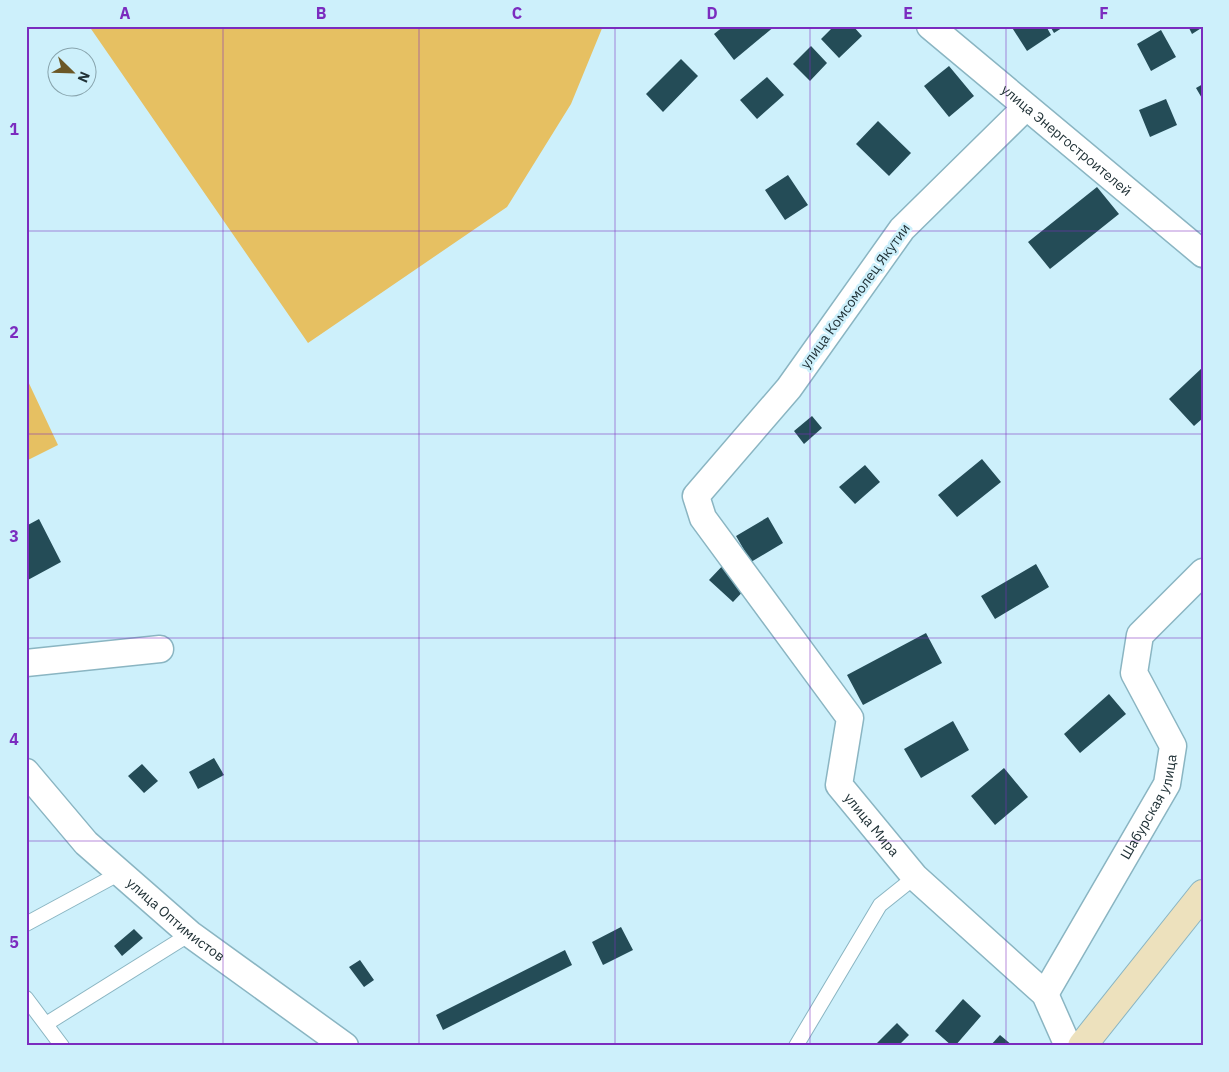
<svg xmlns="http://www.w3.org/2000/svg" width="1229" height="1072" viewBox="0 0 1229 1072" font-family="'IBM Plex Sans',sans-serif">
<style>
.green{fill:#e6c062}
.building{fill:#244c57}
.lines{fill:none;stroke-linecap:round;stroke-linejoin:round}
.lane-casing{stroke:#8ab5c2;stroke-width:16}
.street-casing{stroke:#8ab5c2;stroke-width:29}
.secondary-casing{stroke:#8ab5c2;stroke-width:30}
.lane{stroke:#fff;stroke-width:14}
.street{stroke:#fff;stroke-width:26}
.secondary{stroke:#ede1bd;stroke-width:28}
.grid{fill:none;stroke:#7b2cbf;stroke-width:1;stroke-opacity:0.55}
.labels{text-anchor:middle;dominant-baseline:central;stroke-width:5;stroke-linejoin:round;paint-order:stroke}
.street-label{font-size:14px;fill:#213237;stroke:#cdf0fb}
.neatline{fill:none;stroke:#7b2cbf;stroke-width:2}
.grid-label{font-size:16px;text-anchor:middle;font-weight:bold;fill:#7b2cbf}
</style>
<rect width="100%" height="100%" fill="#cdf0fb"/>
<path class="green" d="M89 26H603L571 104 507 207 308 343Z
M26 377 58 445 26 461Z"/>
<path class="building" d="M724 26H775L734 60 714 34Z
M834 26H853L862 36 839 58 821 39Z
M1011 26H1046L1051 35 1027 51Z
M1050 26H1065L1054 33Z
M1188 26H1203V27L1192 34Z
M1161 30 1176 57 1151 71 1137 44Z
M811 46 827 63 810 81 793 64Z
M681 59 698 76 663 112 646 94Z
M949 66 974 96 949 117 924 86Z
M767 77 784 95 757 119 740 100Z
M1203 84V100L1196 88Z
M1166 99 1177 125 1150 137 1139 110Z
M878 121 911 153 889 176 856 144Z
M788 175 808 205 785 220 765 190Z
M1097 187 1119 214 1050 269 1028 242Z
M1203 367V418L1194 426 1169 399Z
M812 416 822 428 804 444 794 431Z
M982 459 1001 482 957 517 938 495Z
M865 465 880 482 855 504 839 487Z
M768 517 783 543 751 562 736 536Z
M39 519 61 562 26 581V526Z
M727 561 750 584 733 602 709 580Z
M1036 564 1049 587 995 619 981 596Z
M926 633 942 663 863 705 847 675Z
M1109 694 1126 714 1080 753 1064 734Z
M953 721 969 750 921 778 904 749Z
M214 758 224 775 198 789 189 772Z
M142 764 158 781 144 793 128 776Z
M1004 768 1028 797 995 825 971 796Z
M621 927 633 950 603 965 592 942Z
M134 929 143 938 122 956 114 946Z
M565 950 572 965 443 1030 436 1015Z
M360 960 374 980 364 987 349 967Z
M963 999 981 1016 955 1046H952L935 1031Z
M897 1023 909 1035 898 1046H878L876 1044Z
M1000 1035 1013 1046H990Z"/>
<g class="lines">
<g class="lane-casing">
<path id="lane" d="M26 924 120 873
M26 998 62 1046
M46 1024 190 934
M796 1046 880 905 915 877"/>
</g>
<g class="street-casing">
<g id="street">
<path id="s1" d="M930 26 1203 254"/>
<path id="s2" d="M1026 107 902 229 789 388 696 496 703 518 850 718 839 785 915 877 1045 994 1068 1046"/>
<path d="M26 663 160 649"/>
<path id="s3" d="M26 772 86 843 190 934 345 1046"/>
<path id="s4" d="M1045 994 1167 784 1173 746 1134 673 1140 635 1203 572"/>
</g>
</g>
<g class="secondary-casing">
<path id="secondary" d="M1082 1046 1203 894"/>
</g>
<use href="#lane" class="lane"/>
<use href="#street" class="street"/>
<use href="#secondary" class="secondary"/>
</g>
<path class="grid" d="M223 26V1046M419 26V1046M615 26V1046M810 26V1046M1006 26V1046M26 231H1203M26 434H1203M26 638H1203M26 841H1203"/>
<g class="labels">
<g class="street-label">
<text stroke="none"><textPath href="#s1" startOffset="178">улица Энергостроителей</textPath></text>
<text transform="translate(855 296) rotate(-54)">улица Комсомолец Якутии</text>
<text stroke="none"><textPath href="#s4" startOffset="215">Шабурская улица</textPath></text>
<text stroke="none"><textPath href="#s2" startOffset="902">улица Мира</textPath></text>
<text stroke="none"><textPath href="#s3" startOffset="211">улица Оптимистов</textPath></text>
</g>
</g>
<rect width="1229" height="1072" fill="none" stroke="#cdf0fb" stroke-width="55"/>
<g transform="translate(72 72) rotate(113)"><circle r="24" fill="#cdf0fb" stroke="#88a4ad"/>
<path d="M0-4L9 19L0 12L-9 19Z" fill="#6c5827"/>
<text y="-8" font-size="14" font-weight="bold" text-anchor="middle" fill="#213237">N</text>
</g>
<rect x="28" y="28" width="1174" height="1016" class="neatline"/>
<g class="grid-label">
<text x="125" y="19">A</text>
<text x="321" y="19">B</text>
<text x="517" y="19">C</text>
<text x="712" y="19">D</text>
<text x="908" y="19">E</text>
<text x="1104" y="19">F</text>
<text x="14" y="135">1</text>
<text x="14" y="338">2</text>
<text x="14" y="542">3</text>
<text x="14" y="745">4</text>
<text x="14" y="948">5</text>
</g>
</svg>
